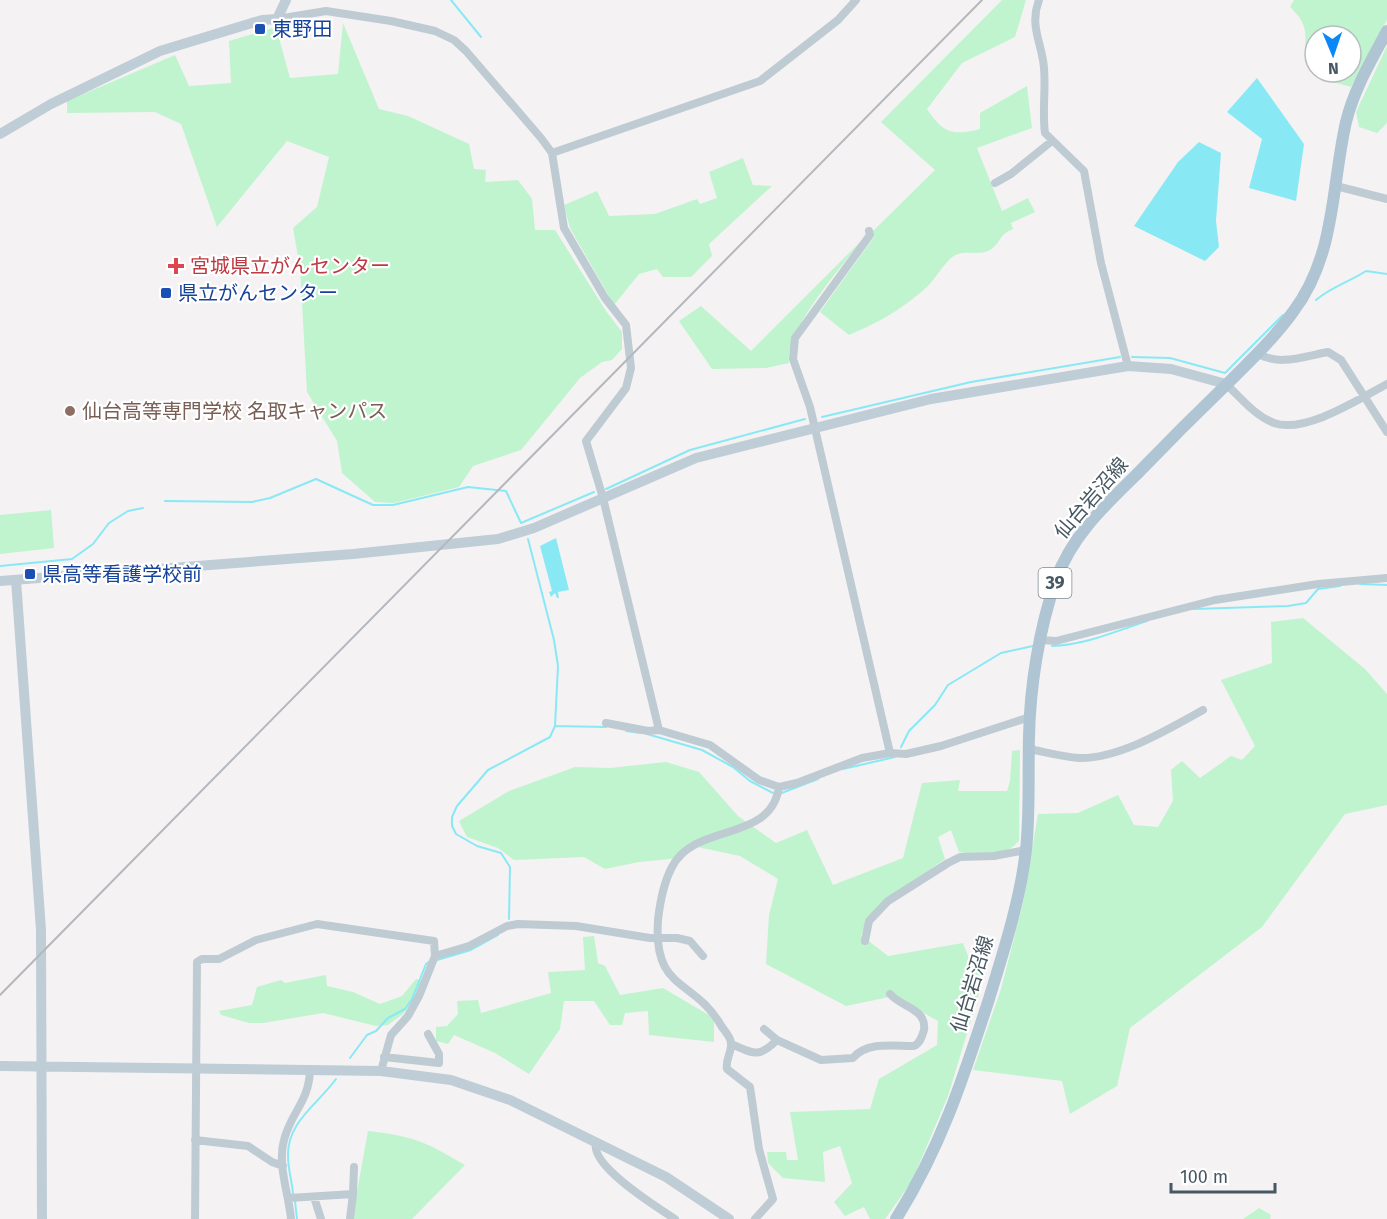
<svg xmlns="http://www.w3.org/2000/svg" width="1387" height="1219" viewBox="0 0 1387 1219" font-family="'Fira Sans','Noto Sans JP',sans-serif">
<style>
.green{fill:#bff4cf;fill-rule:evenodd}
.water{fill:#88e9f5}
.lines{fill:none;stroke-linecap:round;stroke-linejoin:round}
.stream{stroke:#88e9f5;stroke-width:2}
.street{stroke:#bfcbd3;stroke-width:8}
.secondary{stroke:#bfcdd7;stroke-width:10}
.primary{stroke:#b0c5d3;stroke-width:12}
.rail{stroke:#b4b8bd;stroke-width:2}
.transit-dot{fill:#1a4fb4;stroke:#fff;stroke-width:2}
.health-dot{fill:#e0444e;stroke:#fff;stroke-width:2}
.education-dot{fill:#8d6e63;stroke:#fff;stroke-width:2}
.labels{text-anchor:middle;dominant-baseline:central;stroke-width:4.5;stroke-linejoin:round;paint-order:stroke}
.shield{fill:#fff;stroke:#7f8a91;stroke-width:1.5}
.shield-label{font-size:18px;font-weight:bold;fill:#485862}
.transit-label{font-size:20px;fill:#164399;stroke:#fff;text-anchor:start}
.health-label{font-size:20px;fill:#be3a42;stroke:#fff;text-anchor:start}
.education-label{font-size:20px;fill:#785e54;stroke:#fff;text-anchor:start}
.street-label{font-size:20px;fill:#485862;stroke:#fff}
</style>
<rect width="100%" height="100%" fill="#f5f2f3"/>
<path class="green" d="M1002 0H1026L1015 37 962 63 927 109C943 133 952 136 980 129V113L1027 86 1032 128 977 148 1002 211 1028 198 1035 212 1011 223 1013 229C998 235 1001 243 990 250 978 257 962 248 951 258 942 266 936 278 927 287 902 309 880 322 849 335L820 312 874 237 872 232 935 170 881 122Z
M1294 0H1387V20L1351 87C1341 84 1325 81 1316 75 1301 63 1307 46 1305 31 1303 20 1297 14 1290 7ZM1315 36H1351V72H1315Z
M343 23 379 109 408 116 469 144 474 169 486 170 485 182 518 180 532 199 535 230H555L606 311 622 332V349L612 360 602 362 580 378 521 450 473 466 459 487 394 503 375 502 342 473 337 441 307 392 300 268 293 228 317 207 329 157 287 141 217 227 181 124 155 112 67 113V101L175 55 189 86 231 83 229 41 276 27 290 78 338 74Z
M1387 46V123L1377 133 1359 127 1356 112Z
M743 158 753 185 772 186 709 244 712 256 691 277H663L657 269 639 274 614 305 570 228 564 205 597 191 609 216 655 214 697 199 700 204 717 198 709 172Z
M861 241C841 268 784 331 789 363L766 368 712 369 679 321 701 306 751 351Z
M51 510 54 548 0 554V515Z
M1303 618 1365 669 1387 694V805L1345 814 1262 927 1130 1028 1117 1086 1070 1114 1062 1081 973 1070 1001 989 1023 903 1038 814 1078 813 1118 795 1134 825 1158 827 1173 801 1171 770 1182 761 1200 778 1231 756 1242 760 1255 746 1221 680 1272 663 1271 622Z
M1020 750 1019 841C1001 860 983 856 959 852L951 830 938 837 945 859 887 900 861 935 888 956 963 943 970 961 988 964 948 1096 912 1181 885 1219H870L864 1207 845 1216 834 1202 852 1183 840 1146 823 1152 825 1182 783 1178 768 1163 767 1152H786L787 1160H798L790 1112 870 1109 879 1079 937 1045 938 1021 894 996 846 1006 766 964 769 915 778 879 740 856 693 846 680 858 639 862 605 869 584 857 514 860 498 848 467 837 459 821 509 791 575 767 610 768 666 762 699 772 738 816 776 843 807 830 833 885 903 858 922 783 960 780 958 791H1007L1010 781 1012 751Z
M594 936 598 963 605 966 620 995 663 988 714 1018V1042L649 1035 648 1011 625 1013 622 1025H610L594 1001H564L560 1029 529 1074 495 1053 454 1035 448 1044 436 1041V1027L447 1026 458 1014 457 1001 478 1000 481 1013 551 993 548 972 585 970 583 937Z
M326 975 327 986 353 992 380 1004 402 996 416 979 422 981 415 999 403 1014 388 1025 376 1026 323 1013 263 1023H249L221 1015 219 1011 252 1005 257 987 281 980 285 983Z
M368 1131C414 1136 426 1142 465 1165L412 1219H352Z
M1259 1208 1271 1215 1270 1219H1243Z"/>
<path class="water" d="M1257 78 1304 144 1296 201 1249 188 1262 139 1227 112Z
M1199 142 1221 153 1216 221 1219 247 1205 261 1134 226 1178 162Z
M556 538 569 590 558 592 559 598H557L555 593 551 597 549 592 552 591 540 546Z"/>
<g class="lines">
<path class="stream" d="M451 0 481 37
M1316 300C1331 287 1349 282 1366 271L1387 274
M1132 357 1170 358 1225 373 1283 315
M822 417 971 382 1120 357
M606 489 690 450 805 419
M165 501 252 502 270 498 316 479 373 505H393L468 487 506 491 521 523 594 492
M0 566 72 559 93 544 109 523 128 511 143 508
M1360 584 1387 585
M1193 609 1288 606 1306 603 1318 589 1340 586
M1052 646C1086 645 1116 631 1147 621
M555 726 606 727
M626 731 641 733
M647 734 702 750 733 767 750 781 773 793
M901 747 909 731 935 705 948 685 1001 653 1033 646
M843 769 895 757
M779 794 818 779
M509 919 510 867 501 853 477 846 456 834 452 826V817L457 806 488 770 550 737 555 726 558 666 554 640 528 539
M437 960 471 950 498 935
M350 1058 367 1035 376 1031 388 1018 405 1009 412 999 426 964 430 961
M293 1194C292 1181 288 1169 288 1156 287 1122 318 1104 336 1079
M295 1201 297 1219"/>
<path class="street" d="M1039 0C1029 26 1042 43 1044 68 1046 90 1042 112 1045 133L1084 171 1101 263 1128 366
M277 19 326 11 391 21 435 31 454 40 466 51 541 138 552 153 564 228 605 298 626 325 631 368 626 388 586 441 603 498 659 730 710 745 759 780 779 787 797 783 862 758 890 753 906 754 941 746 1030 717
M552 153 760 81 838 20 856 0
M995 183 1011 174 1052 141
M1336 186 1387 199
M869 231 870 235 795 338 793 359 810 407 890 753
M1257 353C1279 367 1304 356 1328 352L1341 360 1387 432
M1226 384C1240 397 1255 416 1274 423 1305 434 1359 399 1387 384
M1041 640 1056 641 1215 600 1318 584 1387 578
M606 723 648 731 659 730
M1029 749C1045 752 1063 757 1079 758 1119 759 1169 729 1203 710
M865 941 869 921 888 901 948 863 960 857 994 856 1026 850
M435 956 469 946 507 926 518 924 576 926 650 938H677L690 941 703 956
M764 1029 777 1040
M731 1044C753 1053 758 1059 777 1040L821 1060 853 1058C867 1041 895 1046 914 1046 920 1043 922 1037 924 1030 927 1009 901 1007 890 994
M384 1057 439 1063V1054L428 1034
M195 1140 248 1146 272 1162 283 1166
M596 1143C590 1166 657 1207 675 1219
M314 1197 321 1219
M289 1198 353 1194 354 1167
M195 1219 197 962 202 959H219L256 940 317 924 434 941 435 956 419 996 408 1016 391 1035 381 1071
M291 1219C289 1195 277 1164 284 1140 291 1112 309 1102 310 1070
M350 1219 353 1194
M755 1219 773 1199 759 1149 750 1087 727 1069C725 1060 732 1052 731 1043 731 1038 725 1031 722 1027 694 977 653 993 658 920 660 902 664 882 672 867 695 822 771 843 779 787"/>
<path class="secondary" d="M0 134 51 104 160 51 262 20 277 19 286 0
M16 580 41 930 42 1219
M0 581 353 554 498 539 534 528 696 458 931 399 1128 366 1171 369 1226 384
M0 1066 381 1071 451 1080 510 1100 666 1177 729 1219"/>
<path class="primary" d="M896 1219C941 1147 963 1079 989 999 1004 950 1020 901 1026 850 1030 813 1028 775 1029 737 1030 686 1039 629 1056 580 1071 537 1104 506 1136 475 1167 443 1198 412 1230 381 1252 359 1275 337 1293 312 1336 255 1331 188 1346 122 1354 89 1371 61 1387 31"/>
<path class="rail" d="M0 995 982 0"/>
</g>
<g class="transit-dot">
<rect x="254" y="23" width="12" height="12" rx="3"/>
<rect x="160" y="287" width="12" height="12" rx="3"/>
<rect x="24" y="568" width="12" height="12" rx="3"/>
</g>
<path class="health-dot" d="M173 257h6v6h6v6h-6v6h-6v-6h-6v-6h6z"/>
<circle class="education-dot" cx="70" cy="411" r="6"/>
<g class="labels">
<rect class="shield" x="1038.5" y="568" width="33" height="30" rx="4.5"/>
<g class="shield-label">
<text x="1055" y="583">39</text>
</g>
<g class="transit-label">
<text x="272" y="29">東野田</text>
<text x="178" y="293">県立がんセンター</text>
<text x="42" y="574">県高等看護学校前</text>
</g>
<g class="health-label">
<text x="190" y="266">宮城県立がんセンター</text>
</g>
<g class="education-label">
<text x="82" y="411">仙台高等専門学校 名取キャンパス</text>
</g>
<g class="street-label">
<text transform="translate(1091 498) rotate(-49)">仙台岩沼線</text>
<text transform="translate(972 984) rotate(-73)">仙台岩沼線</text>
</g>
</g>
<g transform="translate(1333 54) rotate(178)"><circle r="28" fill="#ffffff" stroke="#b6bcc0" stroke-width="1.5"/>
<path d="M0-4.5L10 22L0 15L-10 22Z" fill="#0a88f8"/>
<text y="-9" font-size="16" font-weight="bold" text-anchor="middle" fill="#485862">N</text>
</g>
<path d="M1171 1183v9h104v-9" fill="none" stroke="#485862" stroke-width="3"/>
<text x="1180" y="1183" font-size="18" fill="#485862" stroke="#ffffff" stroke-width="4.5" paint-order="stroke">100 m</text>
</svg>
